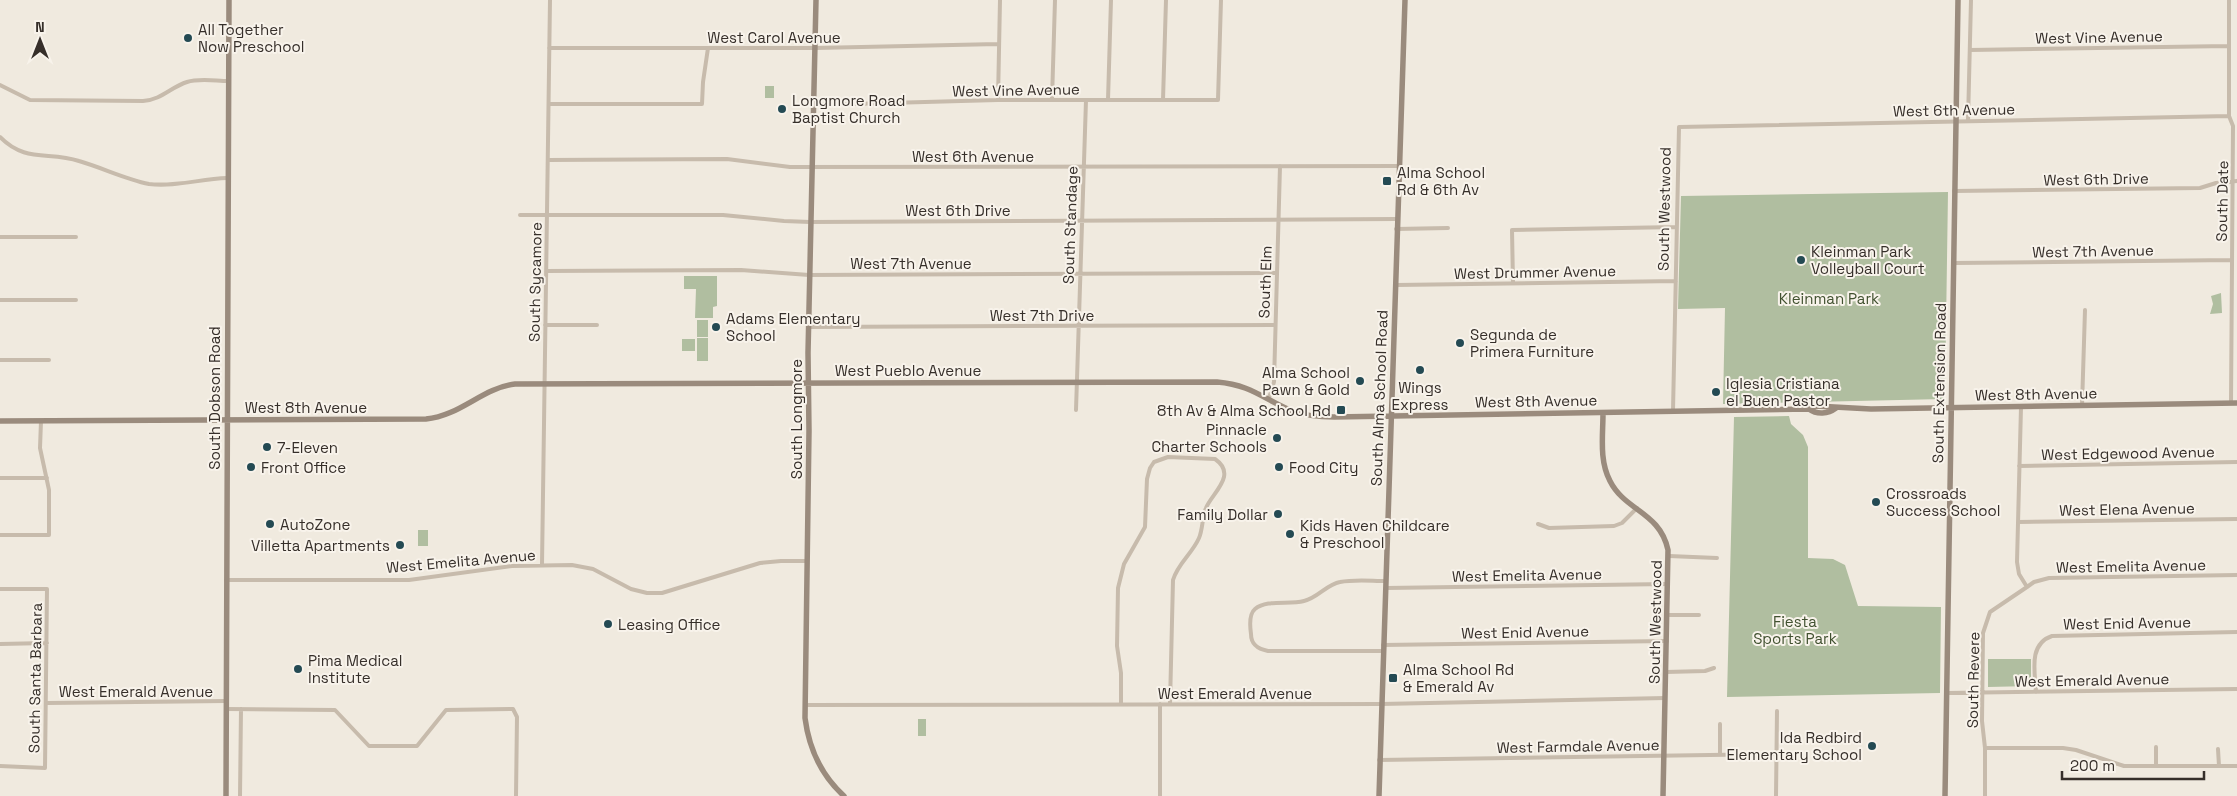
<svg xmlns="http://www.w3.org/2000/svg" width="2237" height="796" viewBox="0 0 2237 796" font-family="'Space Grotesk',sans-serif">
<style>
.green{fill:#b0bea0}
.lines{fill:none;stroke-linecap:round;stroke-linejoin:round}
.street{stroke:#c7bbac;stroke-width:4}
.secondary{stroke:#9a8b7d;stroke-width:5.5}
.poi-dot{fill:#244a53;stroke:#f8f3eb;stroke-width:2}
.labels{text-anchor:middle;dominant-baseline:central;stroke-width:4;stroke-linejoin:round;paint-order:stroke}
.poi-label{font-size:15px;fill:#362f2a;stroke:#f8f3eb;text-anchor:start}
.street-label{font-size:15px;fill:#362f2a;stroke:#f8f3eb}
.park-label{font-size:15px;fill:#415130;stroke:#f8f3eb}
</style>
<rect width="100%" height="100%" fill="#f0eadf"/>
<path class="green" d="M765 86H774V98H765Z
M1948 192 1945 395 1944 399 1723 404 1725 308 1678 309 1681 196Z
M684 276H717V306L713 307V318H695L696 289H684Z
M2221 293 2222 313 2210 314 2213 304 2211 296Z
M697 320H708V337H697Z
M697 338H708V361H697Z
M682 339H695V351H682Z
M1789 416 1791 424 1803 435 1808 447V558L1833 559 1845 565 1858 606 1941 607 1940 693 1727 697 1734 417Z
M418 530H428V546H418Z
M1988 659H2031V686L1988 687Z
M918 719H926V736H918Z"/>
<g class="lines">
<path class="street" d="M2229 0V116L2233 126 2231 403
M549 48H816L998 44
M1970 50 2228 46
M0 85 30 100 143 101C161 100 171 87 187 82 199 78 216 81 228 81
M998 100 1000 0
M1052 100 1055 0
M1108 100 1111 0
M1163 100 1166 0
M549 104H702L703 82 708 48
M815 105 998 100H1218L1221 0
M1968 121 1971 0
M0 137C25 163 49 151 79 161 103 168 125 179 149 184 175 187 200 179 227 178
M548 160 727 159 790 167 1399 166
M1954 191 2200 188 2216 183 2237 181
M520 215H723L784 221 810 222 1396 219
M1396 229 1448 228
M0 237H76
M1954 263 2232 260
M546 271 741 270 809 275 1276 273
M1513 283 1512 230 1677 227
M1396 285 1676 281
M0 300H76
M545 325H597
M808 327 1275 325
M0 360H49
M1269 398 1274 382 1280 166
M2082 406 2085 310
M1076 410 1086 100
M1673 411 1679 127 2229 116
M2019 466 2237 462
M0 478H47
M2018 522 2237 519
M1538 524 1549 528 1614 526 1622 523 1637 508
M0 535H49V490L40 448 41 421
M1669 556 1717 558
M542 565 550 0
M226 580H409L512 566 572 565 593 569 631 589 647 593H662L760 563 781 561H807
M2027 587 2034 582 2049 578 2237 575
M1386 588 1668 584
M0 589H47L45 768 0 766
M1667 615H1699
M0 644 47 643
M1383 645 1667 641
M1383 651H1268C1258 649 1251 645 1251 634 1250 627 1249 614 1255 609 1267 599 1289 605 1304 601 1318 598 1327 584 1340 582 1355 579 1371 581 1386 581
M1666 672 1705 671 1714 668
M2036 692C2035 672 2028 644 2052 636L2237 632
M1947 693 2237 689
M47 703 226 701
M1121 704V673L1117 646 1118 588 1124 564 1145 527 1147 479 1150 468 1154 462 1168 457 1215 459C1238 475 1212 493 1206 508 1202 517 1203 529 1199 538 1192 554 1178 563 1173 580L1170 704
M1160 704V796
M805 705 1381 704 1665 698
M226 709 335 710 369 746H417L446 710 513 709 517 717 516 796
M1720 724V755
M2156 747V766
M1985 748H2063L2076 750 2124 766H2237
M2218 749 2219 766
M1379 760 1777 754
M240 796 241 709
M1776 796 1777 711
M1985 796V748L1982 721 1983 633 1990 612 2027 587 2019 574 2017 562 2021 407"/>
<path class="secondary" d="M816 0 808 353 809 431 805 718C809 749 821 775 844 796
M1809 409C1817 415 1828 414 1836 408
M1603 413C1603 436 1599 460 1610 481 1625 511 1660 512 1668 550L1663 796
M0 421 426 419C460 416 482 388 515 384L1217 382C1252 385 1263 399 1292 411 1306 416 1321 417 1334 417L1809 409 1816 406 1871 409 2237 403
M226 796 229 0
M1379 796 1405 0
M1945 796 1958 0"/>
</g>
<g class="poi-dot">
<circle cx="188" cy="38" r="5"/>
<circle cx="782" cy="109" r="5"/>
<rect x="1382" y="176" width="10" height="10" rx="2.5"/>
<circle cx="1801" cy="260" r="5"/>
<circle cx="716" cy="327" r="5"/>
<circle cx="1460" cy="343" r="5"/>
<circle cx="1420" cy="370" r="5"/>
<circle cx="1360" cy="381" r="5"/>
<circle cx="1716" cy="392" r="5"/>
<rect x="1336" y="405" width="10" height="10" rx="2.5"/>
<circle cx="1277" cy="438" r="5"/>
<circle cx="267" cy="447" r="5"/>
<circle cx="251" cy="467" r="5"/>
<circle cx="1279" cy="467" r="5"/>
<circle cx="1876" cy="502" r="5"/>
<circle cx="1278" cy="514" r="5"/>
<circle cx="270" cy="524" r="5"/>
<circle cx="1290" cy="534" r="5"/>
<circle cx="400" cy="545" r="5"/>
<circle cx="608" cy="624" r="5"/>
<circle cx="298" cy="669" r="5"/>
<rect x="1388" y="673" width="10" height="10" rx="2.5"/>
<circle cx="1872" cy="746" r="5"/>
</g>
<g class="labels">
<g class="poi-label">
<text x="198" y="29">All Together<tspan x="198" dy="17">Now Preschool</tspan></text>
<text x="792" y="100">Longmore Road<tspan x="792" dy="17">Baptist Church</tspan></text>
<text x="1397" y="172">Alma School<tspan x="1397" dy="17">Rd &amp; 6th Av</tspan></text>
<text x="1811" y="251">Kleinman Park<tspan x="1811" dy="17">Volleyball Court</tspan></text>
<text x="726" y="318">Adams Elementary<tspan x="726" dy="17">School</tspan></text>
<text x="1470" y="334">Segunda de<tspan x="1470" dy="17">Primera Furniture</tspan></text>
<text x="1350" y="372" text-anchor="end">Alma School<tspan x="1350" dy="17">Pawn &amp; Gold</tspan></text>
<text x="1726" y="383">Iglesia Cristiana<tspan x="1726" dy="17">el Buen Pastor</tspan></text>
<text x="1420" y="387" text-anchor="middle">Wings<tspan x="1420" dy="17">Express</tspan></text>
<text x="1331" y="410" text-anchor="end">8th Av &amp; Alma School Rd</text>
<text x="1267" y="429" text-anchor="end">Pinnacle<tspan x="1267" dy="17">Charter Schools</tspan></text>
<text x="277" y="447">7-Eleven</text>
<text x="261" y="467">Front Office</text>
<text x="1289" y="467">Food City</text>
<text x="1886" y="493">Crossroads<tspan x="1886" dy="17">Success School</tspan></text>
<text x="1268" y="514" text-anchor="end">Family Dollar</text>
<text x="280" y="524">AutoZone</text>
<text x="1300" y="525">Kids Haven Childcare<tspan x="1300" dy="17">&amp; Preschool</tspan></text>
<text x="390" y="545" text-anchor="end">Villetta Apartments</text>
<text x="618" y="624">Leasing Office</text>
<text x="308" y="660">Pima Medical<tspan x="308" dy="17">Institute</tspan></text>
<text x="1403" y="669">Alma School Rd<tspan x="1403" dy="17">&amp; Emerald Av</tspan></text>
<text x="1862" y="737" text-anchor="end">Ida Redbird<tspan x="1862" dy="17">Elementary School</tspan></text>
</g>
<g class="street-label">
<text x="774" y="37">West Carol Avenue</text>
<text transform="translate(2099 37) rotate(-1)">West Vine Avenue</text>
<text transform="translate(1016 90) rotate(-1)">West Vine Avenue</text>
<text transform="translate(1954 110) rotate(-1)">West 6th Avenue</text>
<text x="973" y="156">West 6th Avenue</text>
<text transform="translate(2096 179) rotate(-1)">West 6th Drive</text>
<text transform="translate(2222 201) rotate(-89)">South Date</text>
<text transform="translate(1664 209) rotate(-89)">South Westwood</text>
<text x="958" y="210">West 6th Drive</text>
<text transform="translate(1070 225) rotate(-88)">South Standage</text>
<text transform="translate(2093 251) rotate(-1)">West 7th Avenue</text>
<text x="911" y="263">West 7th Avenue</text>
<text transform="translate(1535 272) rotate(-1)">West Drummer Avenue</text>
<text transform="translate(535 282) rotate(-89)">South Sycamore</text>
<text transform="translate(1265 282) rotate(-88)">South Elm</text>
<text x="1042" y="315">West 7th Drive</text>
<text x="908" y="370">West Pueblo Avenue</text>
<text transform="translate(1939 383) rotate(-89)">South Extension Road</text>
<text transform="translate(2036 394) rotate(-1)">West 8th Avenue</text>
<text transform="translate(214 398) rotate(-90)">South Dobson Road</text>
<text transform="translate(1379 398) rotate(-88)">South Alma School Road</text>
<text transform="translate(1536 401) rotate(-1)">West 8th Avenue</text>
<text x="306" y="407">West 8th Avenue</text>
<text transform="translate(796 419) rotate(-90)">South Longmore</text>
<text transform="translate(2128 453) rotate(-1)">West Edgewood Avenue</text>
<text transform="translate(2127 509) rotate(-1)">West Elena Avenue</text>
<text transform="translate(461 561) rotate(-5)">West Emelita Avenue</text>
<text transform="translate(2131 566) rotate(-1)">West Emelita Avenue</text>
<text transform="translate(1527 575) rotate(-1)">West Emelita Avenue</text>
<text transform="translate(1655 622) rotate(-89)">South Westwood</text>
<text transform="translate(2127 623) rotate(-1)">West Enid Avenue</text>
<text transform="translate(1525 632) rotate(-1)">West Enid Avenue</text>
<text transform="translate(35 678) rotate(-89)">South Santa Barbara</text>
<text transform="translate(1973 680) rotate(-89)">South Revere</text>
<text transform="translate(2092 680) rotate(-1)">West Emerald Avenue</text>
<text x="136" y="691">West Emerald Avenue</text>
<text x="1235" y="693">West Emerald Avenue</text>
<text transform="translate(1578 746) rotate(-1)">West Farmdale Avenue</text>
</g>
<g class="park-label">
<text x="1829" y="298">Kleinman Park</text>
<text x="1795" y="621">Fiesta<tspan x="1795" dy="17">Sports Park</tspan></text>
</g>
</g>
<g transform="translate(40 40)" stroke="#f8f3eb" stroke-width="4" paint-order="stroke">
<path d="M0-4L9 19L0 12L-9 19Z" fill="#362f2a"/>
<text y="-8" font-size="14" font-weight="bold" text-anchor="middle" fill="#362f2a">N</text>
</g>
<path d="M2062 771v8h142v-8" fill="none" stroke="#362f2a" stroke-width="2.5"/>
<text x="2070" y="771" font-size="15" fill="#362f2a" stroke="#f8f3eb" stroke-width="4" paint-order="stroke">200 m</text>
</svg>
